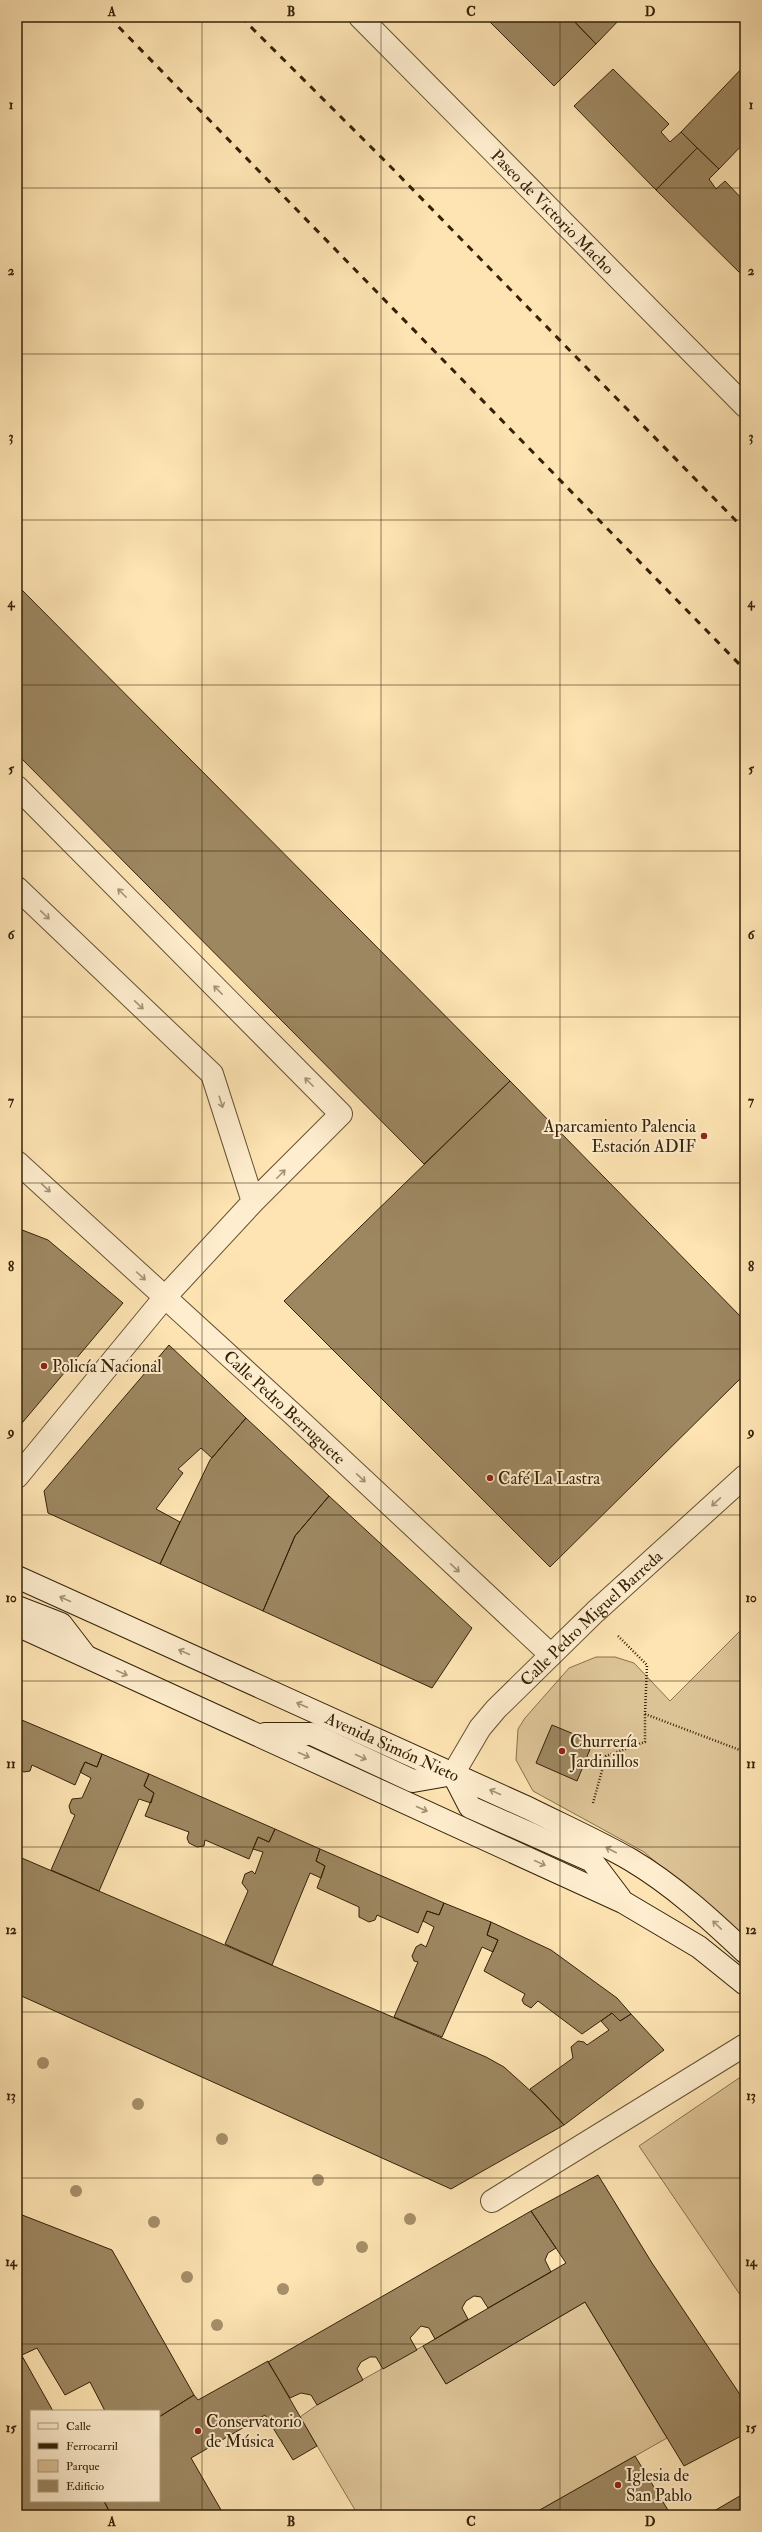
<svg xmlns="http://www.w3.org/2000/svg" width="762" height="2532" viewBox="0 0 762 2532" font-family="'IM FELL Double Pica',serif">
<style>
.green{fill:#dcc396;stroke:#88724f}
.building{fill:#9d8761;stroke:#342208}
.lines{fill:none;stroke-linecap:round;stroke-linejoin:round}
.lane-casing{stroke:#665233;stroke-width:24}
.street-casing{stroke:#665233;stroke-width:24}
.secondary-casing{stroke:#342208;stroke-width:24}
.path{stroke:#342208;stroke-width:2.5;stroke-dasharray:1 2;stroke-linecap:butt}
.lane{stroke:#feedce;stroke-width:22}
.street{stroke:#feedce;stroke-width:22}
.secondary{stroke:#feedce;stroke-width:22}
.rail{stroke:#342208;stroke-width:3;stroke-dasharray:7 7;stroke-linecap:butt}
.tree{fill:#a68f69}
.oneway{stroke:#a39275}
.grid{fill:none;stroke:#342208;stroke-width:1;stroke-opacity:0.55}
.poi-dot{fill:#8f2418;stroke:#feedce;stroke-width:1.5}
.labels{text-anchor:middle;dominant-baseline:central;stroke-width:4;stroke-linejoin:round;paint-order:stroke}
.street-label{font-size:17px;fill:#342208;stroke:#feedce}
.poi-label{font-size:17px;fill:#342208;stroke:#feedce;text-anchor:start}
.neatline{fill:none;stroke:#342208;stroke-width:1.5}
.grid-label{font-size:13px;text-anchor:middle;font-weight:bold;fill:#342208}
</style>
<rect width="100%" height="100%" fill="#fee4b3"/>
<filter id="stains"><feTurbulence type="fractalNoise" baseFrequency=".005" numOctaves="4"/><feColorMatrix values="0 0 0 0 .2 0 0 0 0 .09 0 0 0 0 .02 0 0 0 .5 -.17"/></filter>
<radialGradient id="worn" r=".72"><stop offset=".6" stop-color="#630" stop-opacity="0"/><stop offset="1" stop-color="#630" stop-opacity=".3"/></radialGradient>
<path class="green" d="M745 1626V1940L644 1852 533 1791 516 1760 518 1729 525 1718 569 1668 596 1657H615L634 1663 670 1701Z
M745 2074V2302L639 2146Z
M585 2302 667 2438 531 2515H358L300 2417 317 2405 423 2346 446 2384Z"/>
<path class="building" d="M485 17H570L596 44 554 86Z
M570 17H622L596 44Z
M745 65V142L719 169 681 132Z
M613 69 669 124 661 132 670 142 681 132 697 148 656 190 574 106Z
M697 148 719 169 709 179 716 189 725 181 745 202V273L743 276 656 190Z
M17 585 510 1081 424 1164 17 754Z
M510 1081 745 1321V1374L550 1567 284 1301Z
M17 1228 48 1240 123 1303 17 1429Z
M169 1345 246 1418 212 1458 201 1448 178 1469 183 1473 156 1509 180 1522 160 1564 48 1513 44 1491Z
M246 1418 329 1496 295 1536 263 1611 160 1564 210 1460Z
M329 1496 472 1628 432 1688 263 1611 295 1536Z
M17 1718 102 1754 97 1767 85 1762 75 1785 32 1765 30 1771 24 1772 17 1769Z
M552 1725 593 1742 577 1781 536 1763Z
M102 1754 149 1774 144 1786 154 1793 151 1803 139 1799 99 1891 51 1870 75 1815 71 1813 69 1806 72 1799 82 1798 91 1778 80 1772 85 1762 97 1767Z
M149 1774 275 1829 269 1842 258 1837 249 1859 205 1840 204 1846 197 1847 189 1843 187 1838 189 1832 145 1816 154 1793 144 1786Z
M275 1829 320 1849 316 1861 325 1866 321 1878 310 1873 272 1965 225 1944 248 1891 242 1883 245 1874 252 1871 255 1874 263 1852 253 1849 258 1837 269 1842Z
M320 1849 444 1903 439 1915 427 1911 418 1933 377 1915 375 1920 369 1922 359 1917V1907L317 1888 325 1866 316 1861Z
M17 1856 486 2057 504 2067 545 2104 564 2125 451 2189 17 1994Z
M444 1903 491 1922 487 1935 498 1940 493 1952 482 1947 442 2037 394 2017 418 1962 414 1961 412 1956 416 1947 421 1944 426 1947 434 1927 423 1921 427 1911 439 1915Z
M491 1922 551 1950 617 1998 631 2014 620 2021 612 2013 582 2034 538 2001 531 2008 524 2004 522 2000 525 1994 484 1971 498 1940 487 1935Z
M612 2013 620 2021 631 2014 664 2050 564 2125 530 2089 573 2058 571 2047 578 2041 584 2042 587 2045 609 2030 601 2021Z
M598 2175 652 2263 745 2402V2434L684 2466 585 2302 446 2384 423 2346 566 2263 531 2211Z
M531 2211 556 2248 548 2253 545 2260 551 2272 488 2308 481 2297 474 2296 466 2301 462 2308 468 2319 435 2339 429 2328 421 2326 410 2338 417 2350 383 2369 376 2357H370L361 2362 357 2369 363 2380 317 2405 311 2395 301 2393 290 2398 268 2362Z
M17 2213 112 2250 194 2395 159 2417V2411H105L90 2382 65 2395 37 2348 22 2355 17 2347Z
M17 2347 53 2411H31V2501H104L111 2515H17Z
M268 2361 317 2446 293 2460 265 2415 191 2458 224 2515H111L104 2501H159V2417L194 2395 198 2400Z
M635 2456 671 2515H531Z
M745 2493V2515H707Z"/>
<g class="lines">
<g class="lane-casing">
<path id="lane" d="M17 787 341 1114 253 1202 165 1297
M17 888 212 1074 253 1202"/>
</g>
<g class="street-casing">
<g id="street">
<path id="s1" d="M360 17 745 406"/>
<path id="s2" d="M17 1162 295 1416 551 1655"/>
<path d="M17 1477 165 1297"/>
<path id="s3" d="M453 1774 480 1728 496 1709 595 1612 745 1476"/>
<path d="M492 2201 745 2045"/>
</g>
</g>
<g class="secondary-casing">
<g id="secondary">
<path id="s4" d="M17 1577 528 1808C562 1825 598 1841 631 1860 673 1885 710 1919 745 1952"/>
<path d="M17 1607 61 1624 84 1654"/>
<path d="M17 1625 623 1902 699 1947 745 1984"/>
<path d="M265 1734H312L413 1781 453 1774"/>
<path d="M453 1774 470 1807 592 1861 620 1898"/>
</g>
</g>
<path class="path" d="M618 1636 647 1665 645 1714 745 1752
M593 1803 606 1756 645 1742V1714"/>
<use href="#lane" class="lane"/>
<use href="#street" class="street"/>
<use href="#secondary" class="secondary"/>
<path class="rail" d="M109 17 745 670
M241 17 385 161 745 530"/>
</g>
<g class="tree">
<circle cx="43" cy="2063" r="6"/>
<circle cx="138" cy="2104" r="6"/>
<circle cx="222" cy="2139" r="6"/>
<circle cx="318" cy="2180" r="6"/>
<circle cx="76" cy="2191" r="6"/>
<circle cx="410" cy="2219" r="6"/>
<circle cx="154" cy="2222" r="6"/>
<circle cx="362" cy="2247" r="6"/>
<circle cx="187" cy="2277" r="6"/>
<circle cx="283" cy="2289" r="6"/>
<circle cx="217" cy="2325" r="6"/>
</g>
<defs><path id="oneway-shaft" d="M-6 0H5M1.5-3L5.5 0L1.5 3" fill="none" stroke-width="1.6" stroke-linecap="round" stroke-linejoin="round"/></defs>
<g class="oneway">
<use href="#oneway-shaft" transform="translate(122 893) rotate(-135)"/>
<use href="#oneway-shaft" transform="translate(45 915) rotate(44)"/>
<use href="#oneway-shaft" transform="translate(218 990) rotate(-135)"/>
<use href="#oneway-shaft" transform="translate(139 1005) rotate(44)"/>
<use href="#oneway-shaft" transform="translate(309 1082) rotate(-135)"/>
<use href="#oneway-shaft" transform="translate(221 1102) rotate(72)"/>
<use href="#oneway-shaft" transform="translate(281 1174) rotate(-45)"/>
<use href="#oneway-shaft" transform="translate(46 1188) rotate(43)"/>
<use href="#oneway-shaft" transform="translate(141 1276) rotate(42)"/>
<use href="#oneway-shaft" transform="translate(361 1478) rotate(43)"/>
<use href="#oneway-shaft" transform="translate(716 1502) rotate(137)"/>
<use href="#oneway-shaft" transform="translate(455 1568) rotate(43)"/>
<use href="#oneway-shaft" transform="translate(65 1599) rotate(-156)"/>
<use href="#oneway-shaft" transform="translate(184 1652) rotate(-156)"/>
<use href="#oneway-shaft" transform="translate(122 1673) rotate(24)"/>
<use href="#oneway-shaft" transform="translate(302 1705) rotate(-156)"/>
<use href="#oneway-shaft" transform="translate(304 1755) rotate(24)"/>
<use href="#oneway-shaft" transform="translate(361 1757) rotate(25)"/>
<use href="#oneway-shaft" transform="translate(495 1792) rotate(-156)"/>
<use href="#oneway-shaft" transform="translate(422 1809) rotate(24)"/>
<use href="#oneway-shaft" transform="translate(611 1850) rotate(-153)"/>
<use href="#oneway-shaft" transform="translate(540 1863) rotate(25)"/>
<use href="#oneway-shaft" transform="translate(717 1925) rotate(-136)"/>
</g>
<path class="grid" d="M202 17V2515M381 17V2515M560 17V2515M17 188H745M17 354H745M17 520H745M17 685H745M17 851H745M17 1017H745M17 1183H745M17 1349H745M17 1515H745M17 1681H745M17 1847H745M17 2012H745M17 2178H745M17 2344H745"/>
<g class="poi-dot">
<circle cx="704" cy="1136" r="4"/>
<circle cx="44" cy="1366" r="4"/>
<circle cx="490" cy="1478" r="4"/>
<circle cx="562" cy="1751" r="4"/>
<circle cx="198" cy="2431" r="4"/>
<circle cx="618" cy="2485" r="4"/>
</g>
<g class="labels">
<g class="street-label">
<text stroke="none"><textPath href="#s1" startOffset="274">Paseo de Victorio Macho</textPath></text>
<text stroke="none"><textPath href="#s2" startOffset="363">Calle Pedro Berruguete</textPath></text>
<text stroke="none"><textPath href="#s3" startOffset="210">Calle Pedro Miguel Barreda</textPath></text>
<text stroke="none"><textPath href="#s4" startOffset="412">Avenida Simón Nieto</textPath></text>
</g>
<g class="poi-label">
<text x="696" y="1126" text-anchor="end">Aparcamiento Palencia<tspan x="696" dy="20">Estación ADIF</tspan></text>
<text x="52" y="1366">Policía Nacional</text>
<text x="498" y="1478">Café La Lastra</text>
<text x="570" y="1741">Churrería<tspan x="570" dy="20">Jardinillos</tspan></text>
<text x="206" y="2421">Conservatorio<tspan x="206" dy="20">de Música</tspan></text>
<text x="626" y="2475">Iglesia de<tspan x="626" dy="20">San Pablo</tspan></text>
</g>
</g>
<rect width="762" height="2532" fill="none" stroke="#fee4b3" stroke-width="44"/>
<rect x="30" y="2410" width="130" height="92" fill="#feedce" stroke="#ad9c7f"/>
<rect x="38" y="2423" width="20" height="6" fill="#feedce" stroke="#ad9c7f"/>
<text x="66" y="2430" font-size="12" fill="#342208">Calle</text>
<rect x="38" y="2443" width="20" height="6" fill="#342208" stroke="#ad9c7f"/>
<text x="66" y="2450" font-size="12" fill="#342208">Ferrocarril</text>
<rect x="38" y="2460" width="20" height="12" fill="#dcc396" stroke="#ad9c7f"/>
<text x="66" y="2470" font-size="12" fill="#342208">Parque</text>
<rect x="38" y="2480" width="20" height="12" fill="#9d8761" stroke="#ad9c7f"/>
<text x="66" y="2490" font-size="12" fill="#342208">Edificio</text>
<rect x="22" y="22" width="718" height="2488" class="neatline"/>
<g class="grid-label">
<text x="112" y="16">A</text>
<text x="291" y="16">B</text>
<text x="471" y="16">C</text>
<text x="650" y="16">D</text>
<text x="11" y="109">1</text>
<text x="751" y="109">1</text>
<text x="11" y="275">2</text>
<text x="751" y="275">2</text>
<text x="11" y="441">3</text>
<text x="751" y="441">3</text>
<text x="11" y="607">4</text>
<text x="751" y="607">4</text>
<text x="11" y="773">5</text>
<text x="751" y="773">5</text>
<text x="11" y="939">6</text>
<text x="751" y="939">6</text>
<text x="11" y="1105">7</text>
<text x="751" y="1105">7</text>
<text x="11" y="1271">8</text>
<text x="751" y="1271">8</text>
<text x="11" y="1436">9</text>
<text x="751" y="1436">9</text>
<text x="11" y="1602">10</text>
<text x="751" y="1602">10</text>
<text x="11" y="1768">11</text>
<text x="751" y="1768">11</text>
<text x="11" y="1934">12</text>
<text x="751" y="1934">12</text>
<text x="11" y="2100">13</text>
<text x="751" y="2100">13</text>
<text x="11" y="2266">14</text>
<text x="751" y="2266">14</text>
<text x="11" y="2432">15</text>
<text x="751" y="2432">15</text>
<text x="112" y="2526">A</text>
<text x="291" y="2526">B</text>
<text x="471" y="2526">C</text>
<text x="650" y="2526">D</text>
</g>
<rect width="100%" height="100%" filter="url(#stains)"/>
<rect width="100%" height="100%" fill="url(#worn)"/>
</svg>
